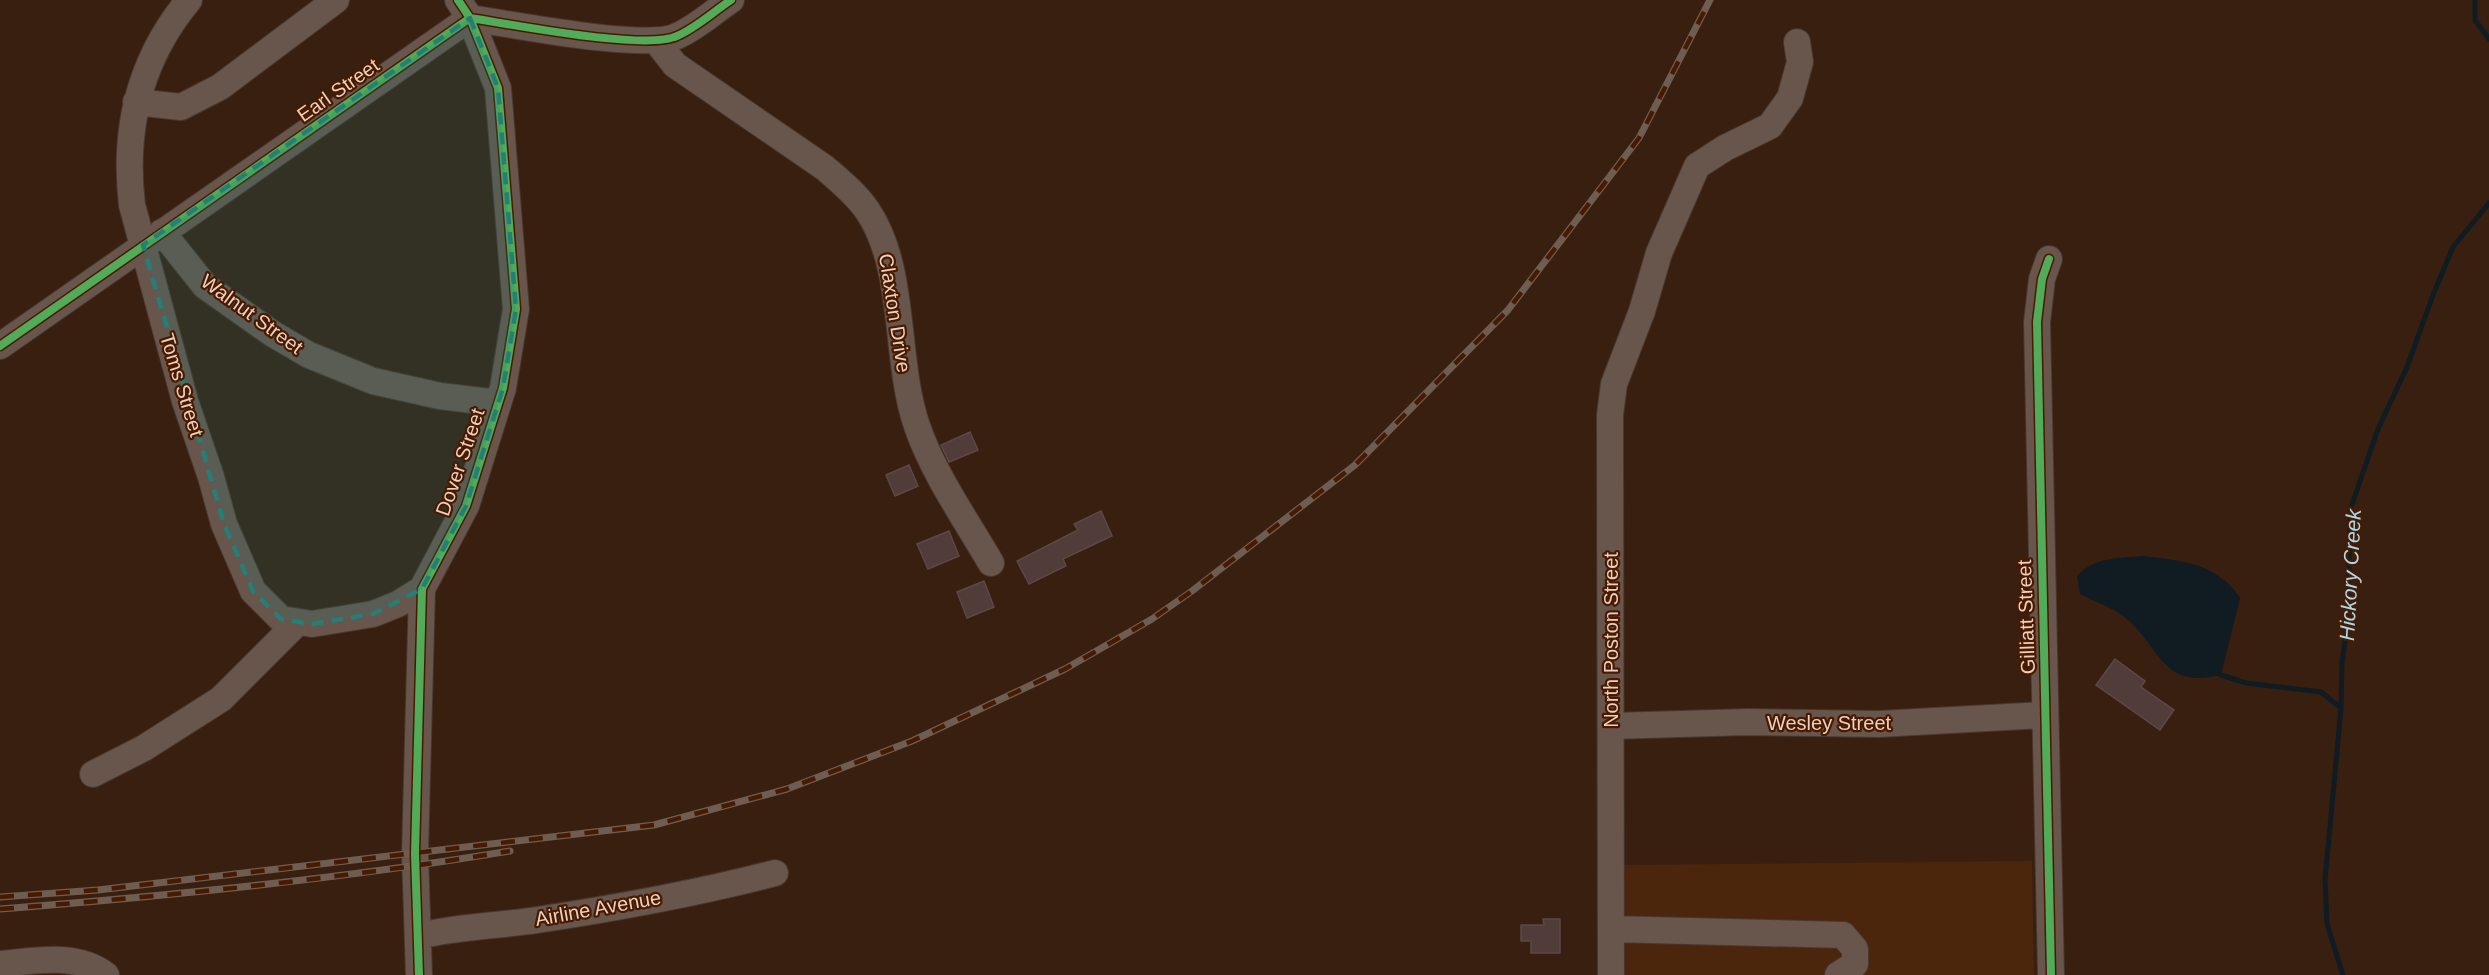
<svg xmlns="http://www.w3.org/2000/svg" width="2489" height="975" viewBox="0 0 2489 975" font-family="Arial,sans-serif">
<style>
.built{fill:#4c250d}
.water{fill:#101c21}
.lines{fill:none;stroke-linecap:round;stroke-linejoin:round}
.stream{stroke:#101c21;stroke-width:5}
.building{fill:#513c3a;stroke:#5d4846;stroke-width:1.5}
.minor-casing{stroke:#4a372d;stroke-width:28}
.minor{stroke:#68554b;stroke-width:26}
.rail-casing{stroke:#6f5d52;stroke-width:7}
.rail{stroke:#481b00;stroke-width:4.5;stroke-dasharray:14;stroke-linecap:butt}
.cycleway-casing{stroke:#481b00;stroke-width:11}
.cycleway{stroke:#51ab58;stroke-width:8}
.marked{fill:#257f76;fill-opacity:0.2;stroke:#257f76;stroke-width:4.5;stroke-dasharray:12 8;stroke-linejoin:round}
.labels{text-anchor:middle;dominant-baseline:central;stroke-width:4.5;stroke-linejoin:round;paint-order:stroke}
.street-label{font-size:20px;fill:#edcfbf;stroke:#481b00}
.water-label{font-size:21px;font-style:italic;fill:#a6daf3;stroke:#481b00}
</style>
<rect width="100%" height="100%" fill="#381f10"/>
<path class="built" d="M2032 861 2034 975H1624L1622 865Z"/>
<path class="water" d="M2144 556C2183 561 2217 563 2240 598L2221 675C2163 689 2162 651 2129 621 2117 609 2095 602 2080 594L2077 576C2094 557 2120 558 2144 556Z"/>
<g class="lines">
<path class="stream" d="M2475 0V20L2489 39
M2221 675 2246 683 2321 692 2341 708
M2343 975 2327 924 2325 880 2341 708 2342 663 2348 619 2350 510 2378 429 2407 367 2433 295 2453 247 2489 203"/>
</g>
<path class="building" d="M970 432 978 450 949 462 941 445Z
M909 465 918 486 895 496 886 475Z
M1101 511 1112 536 1063 559 1066 566 1029 584 1017 561 1078 530 1074 524Z
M949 531 959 556 928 569 917 544Z
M984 581 994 607 967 618 957 592Z
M2115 659 2145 681 2141 687 2174 710 2160 730 2096 685Z
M1543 919H1560V953H1531V941H1521V925H1544Z"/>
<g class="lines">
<g class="minor-casing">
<path id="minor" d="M189 0C140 59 123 129 132 205L185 401 211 477 224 524 253 591 281 619 312 624 373 614 398 604 422 589
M657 42 675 65 825 168C840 181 856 194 867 210 907 268 894 360 917 426 933 473 966 520 991 563
M136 102 181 107 220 87 336 0
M162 232 205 286 273 334 309 355 373 381 440 396 498 403
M2049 259 2042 279 2037 322 2051 975
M0 346 470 18C510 24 646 51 677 36 696 28 713 12 731 0
M1612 726 1748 722 1879 724 2045 715
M93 774 144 748 221 699 298 622
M1611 929 1843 935 1855 949V964L1838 975
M419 936C458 926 498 926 537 920 616 908 698 893 775 873
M0 964C35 961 76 952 106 975
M419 975 415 854 422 589 466 506 503 388 516 309 498 88 470 18 458 0
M1611 975 1610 415 1614 384 1642 311 1659 253 1697 166 1725 148 1770 126 1790 98 1800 62 1797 42"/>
</g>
<use href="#minor" class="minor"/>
<g class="rail-casing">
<path id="rail" d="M0 897 98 890 654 825 787 789 912 741 1065 669 1152 619 1192 591 1355 465 1508 310 1639 138 1710 0
M0 909C170 896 341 879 510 851"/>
</g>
<use href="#rail" class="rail"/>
<g class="cycleway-casing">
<path id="cycleway" d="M2049 259 2042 279 2037 322 2051 975
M0 346 470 18C510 24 646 51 677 36 696 28 713 12 731 0
M419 975 415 854 422 589 466 506 503 388 516 309 498 88 470 18 458 0"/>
</g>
<use href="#cycleway" class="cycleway"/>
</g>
<path class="marked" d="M470 18 498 88 516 309 503 388 466 506 422 589 373 614 312 624 281 619 253 591 224 524 143 245Z"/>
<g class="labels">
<g class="street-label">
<text transform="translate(338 90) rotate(-35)">Earl Street</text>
<text transform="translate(895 313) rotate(81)">Claxton Drive</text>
<text transform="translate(252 314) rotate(36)">Walnut Street</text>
<text transform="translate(182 385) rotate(73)">Toms Street</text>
<text transform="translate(460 462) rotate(-71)">Dover Street</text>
<text transform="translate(2026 617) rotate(-92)">Gilliatt Street</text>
<text transform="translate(1611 640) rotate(-90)">North Poston Street</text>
<text x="1829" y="723">Wesley Street</text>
<text transform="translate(598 908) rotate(-10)">Airline Avenue</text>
</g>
<g class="water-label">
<text transform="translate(2350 575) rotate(-87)">Hickory Creek</text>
</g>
</g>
</svg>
